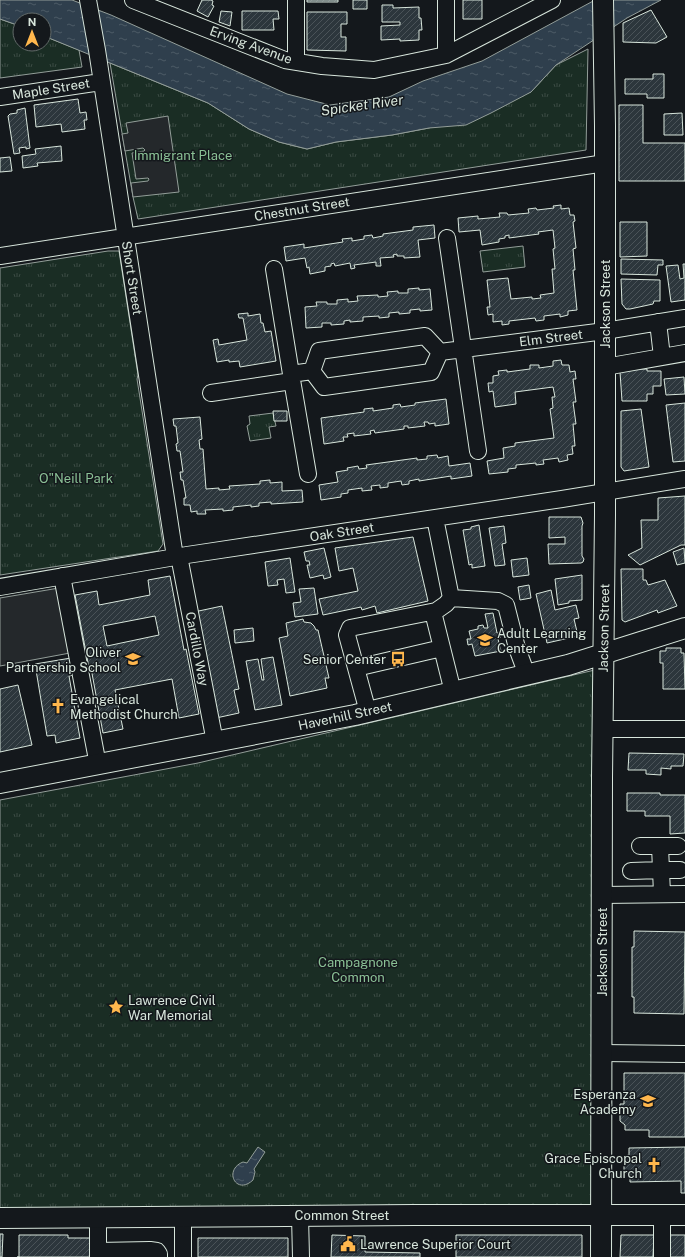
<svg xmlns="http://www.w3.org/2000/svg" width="685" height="1257" viewBox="0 0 685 1257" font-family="'Public Sans',sans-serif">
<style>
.park{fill:url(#park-tufts);stroke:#939e99}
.parking{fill:#24282b;stroke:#939e99}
.water{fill:url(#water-ripples);stroke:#939e99}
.building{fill:url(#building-hatch);stroke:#d8e6dc;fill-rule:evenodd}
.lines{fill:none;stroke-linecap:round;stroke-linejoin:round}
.minor-casing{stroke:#d8e6dc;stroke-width:18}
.major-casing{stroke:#d8e6dc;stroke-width:22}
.minor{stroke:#14181c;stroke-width:16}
.major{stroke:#14181c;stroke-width:20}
.labels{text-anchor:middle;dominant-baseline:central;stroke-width:3;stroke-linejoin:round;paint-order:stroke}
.street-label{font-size:13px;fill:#d8e6dc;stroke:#14181c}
.park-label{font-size:13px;fill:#8ac095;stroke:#14181c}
.poi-label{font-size:13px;fill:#d8e6dc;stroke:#14181c;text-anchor:start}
.water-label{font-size:14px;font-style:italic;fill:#d8e6dc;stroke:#14181c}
</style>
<defs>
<pattern id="park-tufts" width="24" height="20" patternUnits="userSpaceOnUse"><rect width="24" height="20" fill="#1a2d24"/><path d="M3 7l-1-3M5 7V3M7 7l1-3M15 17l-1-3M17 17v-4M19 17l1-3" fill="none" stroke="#3b4b43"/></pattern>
<pattern id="water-ripples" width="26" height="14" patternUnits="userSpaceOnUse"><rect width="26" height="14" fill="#2f3f4d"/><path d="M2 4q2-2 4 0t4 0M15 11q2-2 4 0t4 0" fill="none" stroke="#4c5b66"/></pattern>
<pattern id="building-hatch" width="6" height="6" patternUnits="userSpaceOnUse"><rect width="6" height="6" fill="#2c363c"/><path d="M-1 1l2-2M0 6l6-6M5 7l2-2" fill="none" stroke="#4a5358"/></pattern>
</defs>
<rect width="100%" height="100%" fill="#14181c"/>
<path class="park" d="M0 19 20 26V44H44V36L79 50 82 67 0 78Z
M588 49 586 150 138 219 133 197 110 63 208 103 249 129 279 142 307 149 336 142 392 135 429 128 531 92 556 65Z
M523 246 525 267 483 272 480 251Z
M108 251H119L138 375 137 379 163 544 158 551 0 575V268Z
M273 413 276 426 269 427 271 438 250 441 247 426 250 424 249 416Z
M599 669 593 1207 0 1211V800L198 763Z"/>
<path class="parking" d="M168 116 179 192 133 197 131 183 148 181 149 179 148 178 136 179 132 153 144 151 145 150 143 148 125 151 122 134 128 133 126 123Z
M59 588 70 653 0 666V598Z"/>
<path class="water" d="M0 0H72L111 15 287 94 330 105 389 97 423 81 482 61 595 0H661L627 18 556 65 531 92 491 113 466 125 429 128 392 135 336 142 307 149 279 142 249 129 208 103 44 36V20H20V26L0 19Z
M258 1147 265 1152 254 1169 255 1172 253 1180C236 1196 223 1170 243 1162L247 1163Z"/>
<path class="building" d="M202 0H211L213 1 212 5 214 6 208 17 197 11Z
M307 0H338V2H307Z
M353 0H367V9H353Z
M463 0H482V19H463Z
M382 5H393V8L419 7V18H421L422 30H419V40L400 41V39L381 40V26L400 25V22H382Z
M651 10 667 37 656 43 623 42V23Z
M221 11 232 12 230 26 219 22Z
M242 11H278L279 19H273L274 30H242Z
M307 12H347V24H341V37H346V51L307 50Z
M653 74H664V98H647V94H625V79H653Z
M78 99 80 113 86 112 87 120H84L85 129 62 132 61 124 36 127 34 105Z
M619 105H643V143H685V181H619Z
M25 108 30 148 26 149V147L19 148 20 153 14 154 8 116 10 114 17 113V110Z
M682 113 683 135H664V114Z
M61 146 62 161 37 163 38 166 23 168 22 156 36 154 35 149Z
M10 157 12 171 0 172V158Z
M561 205V209L569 208 570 215H574L575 221 573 222 576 248 573 249 575 270H573L577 310 568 311V315L560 317V314L544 316V320L536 321 535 318 509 321V324L502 325V321L493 322V314L488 315 487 307H490L487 280 508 278 511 299 532 297V299L541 298 540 295 554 293 552 269H555L553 249 555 248 553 230 538 232 539 234 509 238V235L505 236V238L499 239V242L482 245 480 230 459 232 458 218 478 216V219L500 217 499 213H507L508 215 529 213 528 209 536 208 537 210 554 208 553 206Z
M620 222H647V256L620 257Z
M434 225 435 238 418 240 420 257 404 258V256H397V254L393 255 394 257 380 258 381 266H376V262L354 265 355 268 351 269 350 263 335 266 334 263 331 264V266L325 267V271L310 274 309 267 307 268 305 258 286 261 284 247 304 244V248L343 242 342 239 352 238V241L364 239V236L372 235 373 238 383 236V234L413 230V227Z
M621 259 663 260V265H658L657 275 621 274Z
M683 264H685V300L671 302 666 266 678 265 680 279 684 278Z
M621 279 660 280V301H654L653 304 630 309H626L622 304Z
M419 288V290L430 289 432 310 420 311V309L410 310V313L399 314V312L389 313V317L379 318V316L363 317V321L350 322V320L344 321V324L331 325V323H322V327L306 328 305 307 317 306 316 302H327V304H337V300L348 299V302L358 301 357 296 378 295V297L388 296 387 292 398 291V293H408V289Z
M248 313V316L260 314 261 323H263L265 332 271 331 276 361 240 367 239 361 229 362V360L217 362 213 340 218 339 219 345 247 340 243 318H239L238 314Z
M561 360 562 365H569L570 372 575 371 576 379H573L576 402H573L576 424H573L575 446H572L573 454 567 455 568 460 559 462 558 458 543 460 544 464 536 465V463L516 465V468L508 469V472L489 474 487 461 504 458 503 448 515 446V443L554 438 550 409 553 408 552 397H555L553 387 515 392 516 404 495 407 493 391 489 392 488 383H493V376L499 375 498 371 507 370V372L530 369V365H539V368L553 366V361Z
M624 369H647V371H661V386H653V394H647V401H622L620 372Z
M684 377 685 394 666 395 664 379Z
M446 399 449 424 435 426V423L429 424 428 422H424L425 426 408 428V426H404V429L375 433 374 430 370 431 371 434 354 436V433L347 434 348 437H343L344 441 324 444 321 418 364 412V409L373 408V411L393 408V405L400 404 401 407 415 405V403Z
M685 403V461L673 462 666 405Z
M641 409 649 467 624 471 621 467V411Z
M273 411H287V421H274Z
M200 417 202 439 199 440 200 449H203L206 489 219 488V490L230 489 229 486 260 484V481L270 480V483L282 482V491L302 490 303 502 271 504V502L259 503V506L251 507V505L233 507V510L223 511V509L205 510 206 514H197V511L191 512 190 505H184V498H186L183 480H181L180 472H183L180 451H177L176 444 178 443 176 426H174L173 419Z
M437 455 438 458 448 456 449 466 470 463 472 476 451 479V476L419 481V479L409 481V484L402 485 401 481 388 483V487L380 488V485L371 486 372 490 362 491V488L348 490V493L341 494V497L321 500 319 485 338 482 336 472 348 470 347 468 358 466 359 469 367 468 366 465 417 458V460L427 459V456Z
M685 496V545H681L640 565 628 555 642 548 641 520H658V498Z
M549 517H581L583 523 582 526V556L584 559 583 562 581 563 549 564 548 544H565V537L549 538Z
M479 525 485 566 472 568V564L469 565 463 530 471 529V527Z
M504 526 506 543 502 544 505 565 495 566 489 528Z
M413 537 428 601 377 613 375 606 362 610 361 607 323 615 319 599 358 591 353 568 339 571 335 548Z
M324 548 331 577 324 579 323 575 310 578 307 565H310L309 561H306L304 552Z
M684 548 685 563 677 565 673 552Z
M290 558 295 592 286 593 284 579 277 580 278 585 268 586 265 562Z
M527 558 529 575 513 577 511 560Z
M621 569H643V580H646L648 585 665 580 677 606 658 613 657 610 625 622 622 620Z
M582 575V600L569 601V603L558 605 555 579Z
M170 576 184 650 186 649 199 714 179 718 172 679 115 690 123 729 103 733 91 668H89L75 595 97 591 99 605 150 595 148 580ZM155 616 159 635 107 646 103 626Z
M529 585 531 598 520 600 518 587Z
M314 588 318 614 295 617 293 603 301 602 299 589Z
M551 590 555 610 576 605 579 618 574 619 578 636 547 643 536 594Z
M222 606 239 689 234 690 239 713 216 718 194 612Z
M493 613 497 633H499L501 635 500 638 498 639 501 651 475 656 472 644 468 645 467 639H471L469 631 478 629V626L483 625 484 628H488L485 614Z
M303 619 304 622 311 623 314 626 316 630H318L329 678H325L327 688 290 696 279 638 288 636 286 623Z
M253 628 254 641 235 643 234 630Z
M666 648H681V653H684L685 689H663V663H660V651H666Z
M273 657 282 705 255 710 246 661 258 659 262 680H264L261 659Z
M71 658 74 675 69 676 80 738 56 743 55 735 47 736 35 664Z
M18 685 32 745 0 752V689Z
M629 753 684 754 683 766H671V769L661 768V775L646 774V770H628Z
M627 793H660V795H685V833L670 834V816H645V811H627Z
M634 931 685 932 684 1014 634 1013V997H632V947H634Z
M624 1073H685V1137H649V1130H625V1125L620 1121V1104H624Z
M685 1147V1193H681V1181L630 1182V1173H624V1156L629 1155V1148Z
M0 1234H3L2 1257H0Z
M19 1235H68V1238H90V1257H17H19Z
M332 1235 365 1236V1252L420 1253V1257H331Z
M456 1235H582V1257H456Z
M621 1235H654L653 1257H620Z
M669 1235H685V1257H670Z
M198 1238H288V1257H198Z"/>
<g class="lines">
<g class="minor-casing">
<path id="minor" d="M88 0 97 50 175 557
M133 0 285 60 322 66 374 70 446 55 552 0
M296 0V62
M446 0V55
M0 97 101 82
M447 238 478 451
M0 256 605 163
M274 269 291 374 312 371
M658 322 662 357
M440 352 431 372 324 387 312 371 319 351 425 336 440 352 605 331 685 318
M605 367 685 353
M291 374 308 474
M211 393 292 381
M179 556 215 742
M62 576 98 765
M0 587 187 555 562 499 685 479
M451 598 498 601 506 605 517 648 527 675
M433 612 453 692
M356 668 442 648
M368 712 347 635 350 628 436 611 446 604 451 598 435 518
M603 729H685
M660 846H678
M631 871 661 870 660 846H640
M662 894 661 870H680
M602 895 685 894
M602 1053 685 1054
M662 1215V1257
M183 1216V1257
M300 1216 301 1257
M98 1251 150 1250 157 1251 159 1254V1257
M98 1257V1217"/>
</g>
<g class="major-casing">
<path id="major" d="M0 783 355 715 568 665 685 628
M0 1218 414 1215H685
M601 1257 602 778 605 515V126L603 0"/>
</g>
<use href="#minor" class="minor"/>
<use href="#major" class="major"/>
</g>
<defs>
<g id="school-bare" transform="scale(1.2)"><path d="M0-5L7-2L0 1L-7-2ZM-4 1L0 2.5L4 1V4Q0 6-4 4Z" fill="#ffb74d" stroke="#14181c" stroke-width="2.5" paint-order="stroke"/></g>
<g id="bus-bare" transform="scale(1.2)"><path d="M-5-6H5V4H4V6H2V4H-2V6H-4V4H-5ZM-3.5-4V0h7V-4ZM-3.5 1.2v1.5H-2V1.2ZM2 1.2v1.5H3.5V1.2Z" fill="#ffb74d" stroke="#14181c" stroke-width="2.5" paint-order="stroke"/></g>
<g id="church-bare" transform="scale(1.2)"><path d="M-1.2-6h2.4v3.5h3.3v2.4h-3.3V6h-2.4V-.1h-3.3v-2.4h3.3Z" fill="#ffb74d" stroke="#14181c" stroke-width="2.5" paint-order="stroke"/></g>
<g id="sight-bare" transform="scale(1.2)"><path d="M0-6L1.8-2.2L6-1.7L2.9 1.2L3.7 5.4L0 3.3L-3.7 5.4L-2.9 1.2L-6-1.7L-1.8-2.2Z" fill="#ffb74d" stroke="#14181c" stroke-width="2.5" paint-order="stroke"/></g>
<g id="civic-bare" transform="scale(1.2)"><path d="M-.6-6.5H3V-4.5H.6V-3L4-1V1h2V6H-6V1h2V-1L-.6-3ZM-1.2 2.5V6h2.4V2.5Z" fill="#ffb74d" stroke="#14181c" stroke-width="2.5" paint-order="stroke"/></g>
</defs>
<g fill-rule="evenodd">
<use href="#school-bare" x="485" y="640"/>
<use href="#school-bare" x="133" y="659"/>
<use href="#bus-bare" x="398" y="659"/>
<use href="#church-bare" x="58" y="706"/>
<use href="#sight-bare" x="116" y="1007"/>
<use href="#school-bare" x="648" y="1101"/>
<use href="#church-bare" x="654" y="1165"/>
<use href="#civic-bare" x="348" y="1244"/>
</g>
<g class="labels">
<g class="street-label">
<text transform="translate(251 45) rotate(20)">Erving Avenue</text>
<text transform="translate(51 89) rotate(-9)">Maple Street</text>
<text transform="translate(302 209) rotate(-9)">Chestnut Street</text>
<text transform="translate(132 278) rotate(81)">Short Street</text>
<text transform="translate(605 304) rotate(-90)">Jackson Street</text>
<text transform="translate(551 338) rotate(-7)">Elm Street</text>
<text transform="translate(342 532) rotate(-9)">Oak Street</text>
<text transform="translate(604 628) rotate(-89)">Jackson Street</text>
<text transform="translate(197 649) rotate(79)">Cardillo Way</text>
<text transform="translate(345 716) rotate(-12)">Haverhill Street</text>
<text transform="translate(602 952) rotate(-90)">Jackson Street</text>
<text x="342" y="1215">Common Street</text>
</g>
<g class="park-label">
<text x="183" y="155">Immigrant Place</text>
<text x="76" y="478">O"Neill Park</text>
<text x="358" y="962">Campagnone<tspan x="358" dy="15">Common</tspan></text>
</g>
<g class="poi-label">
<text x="497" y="633">Adult Learning<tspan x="497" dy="15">Center</tspan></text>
<text x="121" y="652" text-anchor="end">Oliver<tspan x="121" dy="15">Partnership School</tspan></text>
<text x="386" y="659" text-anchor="end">Senior Center</text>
<text x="70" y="699">Evangelical<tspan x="70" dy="15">Methodist Church</tspan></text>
<text x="128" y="1000">Lawrence Civil<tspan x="128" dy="15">War Memorial</tspan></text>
<text x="636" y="1094" text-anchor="end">Esperanza<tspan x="636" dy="15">Academy</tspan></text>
<text x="642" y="1158" text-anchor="end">Grace Episcopal<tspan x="642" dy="15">Church</tspan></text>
<text x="360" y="1244">Lawrence Superior Court</text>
</g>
<g class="water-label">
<text transform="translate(362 105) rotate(-8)">Spicket River</text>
</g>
</g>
<g transform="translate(32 32)"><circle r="19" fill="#14181c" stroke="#626a69"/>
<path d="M0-3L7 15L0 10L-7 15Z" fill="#ffb74d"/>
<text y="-6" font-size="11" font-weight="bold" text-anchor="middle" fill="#d8e6dc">N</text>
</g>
</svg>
